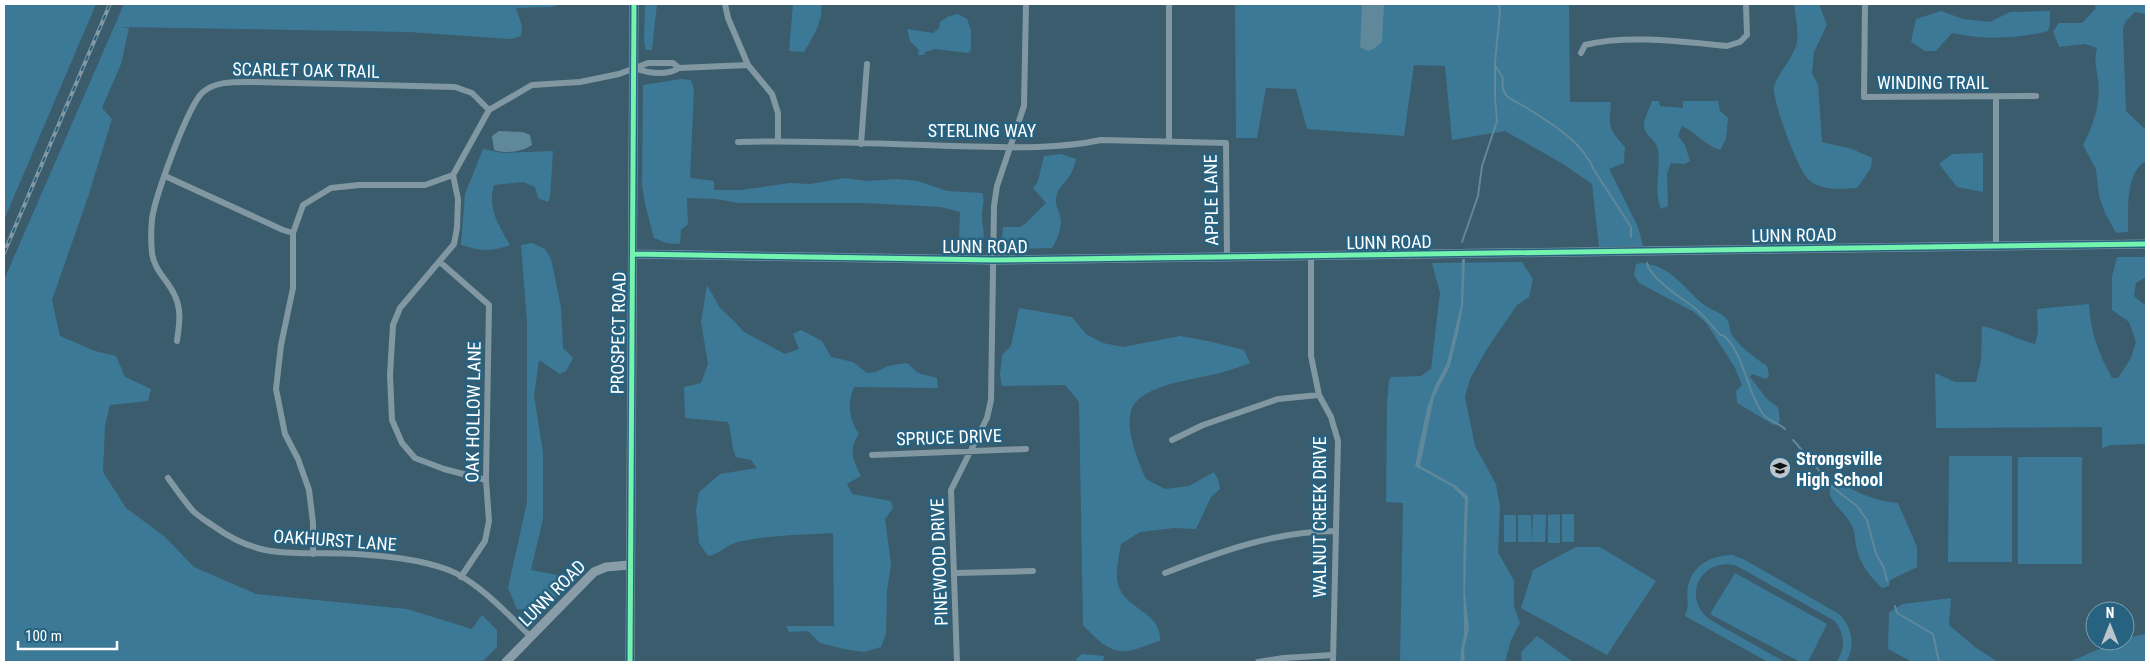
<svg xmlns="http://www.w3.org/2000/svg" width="2150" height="666" viewBox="0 0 2150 666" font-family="'Roboto Condensed',sans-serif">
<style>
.green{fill:#3c7997}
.water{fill:#5f889b}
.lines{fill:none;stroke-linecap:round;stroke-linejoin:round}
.stream{stroke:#5f889b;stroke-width:2}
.street{stroke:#8198a2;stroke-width:6}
.secondary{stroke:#889da8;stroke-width:9}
.rail-casing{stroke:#8298a2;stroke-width:4}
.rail{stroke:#276280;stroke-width:2;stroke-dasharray:5.5;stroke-linecap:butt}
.cycleway-casing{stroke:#276280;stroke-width:8}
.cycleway{stroke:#73f3ae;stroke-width:5}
.labels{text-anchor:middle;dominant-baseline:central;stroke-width:5;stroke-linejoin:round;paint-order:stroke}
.street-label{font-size:18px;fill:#fff;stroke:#276280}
.poi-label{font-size:18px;font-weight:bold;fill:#fff;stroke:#276280;text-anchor:start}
</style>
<rect width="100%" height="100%" fill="#3b5c6c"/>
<path class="green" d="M4 4H96L4 220Z
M124 4H561L552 7 516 8 522 26 521 36 511 39 409 32 121 27 129 28 121 64 102 108 112 119 88 197 52 300 60 336 95 351 116 356 125 377 151 389 148 401 110 405 105 426 103 472 126 508 164 536 194 567 256 594 407 609 472 629 482 615 497 630V647L482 662H4V280Z
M645 4H657L652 50H646L644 42Z
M793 4H821C824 20 812 39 804 52L789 51Z
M1235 4H1569L1570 102H1611C1609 127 1608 129 1625 147L1624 163 1609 169 1638 227 1643 246 1599 247 1592 184 1563 164 1505 131 1452 140 1445 66 1414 65 1404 136 1307 129 1296 89 1266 88 1257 138H1236Z
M1794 4H1819L1827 25 1814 52 1812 73 1818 85 1822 142 1852 149 1872 158 1871 168 1857 188C1841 189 1822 191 1809 180 1798 171 1772 100 1774 87 1776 75 1795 56 1797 42 1799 30 1795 16 1794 4Z
M2094 4H2146V14L2135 12 2126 21 2123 29 2126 111 2146 130V161C2124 174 2129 210 2128 232L2116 233 2105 213 2099 196 2096 169 2083 145C2094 124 2101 103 2098 79 2096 67 2094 60 2097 48L2085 44 2059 47 2053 31 2059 23H2082L2096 8Z
M1941 11 1963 19 1990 22 2010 12 2050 11V24L2048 31C2017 39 1983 40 1952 33L1936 51H1925L1911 42 1916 19Z
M958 14 967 19 971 30V50L968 53 935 49 925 52 924 55H918L919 50 910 41 907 29 933 33 939 28 940 22 949 16Z
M681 79 691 80 694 90 690 178 714 181V190H741L790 183 810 184 845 178 866 181 896 179 918 181 947 191 982 193C986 201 981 209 982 218 982 226 985 232 983 240L961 247 959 243 960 212 941 207 864 203H739L716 199 687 198 688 224 681 230 680 244 666 243 654 238 645 204 642 184 643 85Z
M1652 101H1659L1660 106 1683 108V101H1718L1720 111 1728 118 1726 139 1720 150C1703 144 1697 133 1682 126L1678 136 1685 145 1690 161 1685 164 1671 163 1667 173 1668 206 1661 209C1653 190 1661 169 1658 150 1656 139 1646 137 1644 127 1643 120 1650 108 1652 101Z
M483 149 503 153 553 151 550 197 548 202 538 198 535 187 523 182 494 185C487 208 499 226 510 245 490 252 481 251 461 245L465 194Z
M1983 153V192L1957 187 1939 164 1952 154Z
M1061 154 1076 159C1072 180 1063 180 1057 194 1053 204 1061 213 1061 222 1061 229 1056 243 1052 248L1009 249 1007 243 1002 239 1003 227H1020L1025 224 1046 203 1033 188 1038 181 1044 156Z
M532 243 545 249 551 259 561 307 563 348 573 358 566 371 560 374 539 360 534 396 543 452V519L531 570 557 575 562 591 539 614 528 610 517 609 508 588 527 502V322L521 245Z
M2117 257H2146V277L2136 283 2134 296 2146 306V444L2111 445 2102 448V427L1936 428 1935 373 1955 382H1976L1981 361 1982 326C2001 330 2016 339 2035 344L2038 332 2037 309 2089 304C2091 335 2098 351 2112 378H2118L2131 358 2136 342 2129 322 2112 310V277Z
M1522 262 1533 279 1529 297 1517 305 1487 349 1470 379 1465 397 1475 446 1496 484 1500 507 1498 552 1514 581V606L1520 623 1511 640 1505 662H1400L1403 503 1386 502 1387 403 1389 380 1391 377 1421 376 1431 369 1440 293 1432 263Z
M1641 263C1671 265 1682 287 1703 304 1710 310 1719 311 1726 318 1730 322 1729 330 1732 335 1740 347 1755 358 1767 366L1769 376 1766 379 1752 374 1750 377 1767 399 1778 407 1780 420 1778 424 1774 425 1737 403 1736 391 1742 385 1735 368 1707 324 1694 312 1639 283 1634 275 1636 264Z
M707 285 720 308 734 321 744 332 785 354 799 349 793 334 801 330 822 341 831 357 853 362 867 373 876 372 888 366 907 363 918 373 937 378 938 388 854 387C847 404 849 419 859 434 848 449 853 461 861 476L847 484 852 494 891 501 893 508 885 519 891 565 887 590 886 634 881 647 864 652 844 649 820 643 808 631 789 632 786 626H834L833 533C807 535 755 535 732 544 723 548 721 553 708 556L699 543 696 510 699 492 720 474 757 468 751 460 736 457C731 446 732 434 728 422L685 418 684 387 701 383 708 364 701 322Z
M1019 308 1072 317 1086 334 1103 343 1123 347 1180 336 1208 341 1244 350 1250 363C1239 367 1228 371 1216 374 1195 379 1142 385 1132 408 1124 427 1138 461 1146 479L1165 489 1189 486 1214 472 1218 479 1220 489 1211 497 1196 529 1174 528 1140 532 1121 544C1119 556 1115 572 1118 584 1124 610 1162 611 1160 641 1149 644 1137 650 1126 651 1108 653 1094 636 1083 625L1079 402 1065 385 1002 386 1000 375 1002 355 1011 346Z
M1949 456H2012V562H1948Z
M2018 457H2082V564H2018Z
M1835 479C1854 492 1875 501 1898 503L1917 547V567L1890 580 1889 586 1882 588C1869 575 1860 565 1856 546 1855 539 1855 530 1851 524 1843 508 1819 498 1835 479Z
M1533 514 1546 515 1545 542H1532Z
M1560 514V543H1548V515Z
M1562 514H1574V542H1562Z
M1504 515H1516V542H1504Z
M1518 515H1531L1532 542H1518Z
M1576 547H1600L1656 581 1607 655 1521 608 1533 570Z
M1733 555 1745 560 1839 614C1852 627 1856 646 1846 662H1836C1846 649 1845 635 1835 621L1735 565C1698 558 1681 601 1712 621L1785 662H1768L1685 616C1690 605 1686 597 1688 586 1693 564 1713 555 1733 555Z
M1735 573 1827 624 1808 662H1800L1710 614Z
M1951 598 1949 625 1975 647 1998 662H1912L1888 649 1889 612 1903 604Z
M2146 634V662H2069L2118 641H2125V638Z
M1537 636 1573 662H1522L1521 652Z
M1082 654 1104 656 1103 662H1077L1076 659Z"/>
<path class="water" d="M1362 4H1384L1382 42 1374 49 1368 51 1360 47Z
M499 131 523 132 530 135 532 145C521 152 506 154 494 150L492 136Z
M1462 259H1465L1463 305 1459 328 1450 366 1434 397 1420 466 1456 486 1468 496 1465 593 1469 629 1464 649 1465 662H1461C1459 648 1465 640 1464 628 1463 584 1463 542 1465 499L1453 487 1415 466 1427 408 1435 386 1447 363 1461 305Z"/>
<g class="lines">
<path class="stream" d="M1496 67 1503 78C1502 84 1502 91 1507 96 1512 101 1521 104 1527 108 1552 124 1582 141 1594 170L1631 227V237
M1462 242 1478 196 1482 166 1497 121 1495 99V62L1500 12 1499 4
M1647 263C1649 276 1679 297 1691 305 1702 313 1712 325 1720 335H1723C1744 352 1746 391 1763 414 1768 421 1779 423 1785 429
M1793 440 1809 458
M1813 463 1832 487 1857 506 1867 520 1876 554 1884 568 1887 581
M1895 606 1897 613 1933 634 1939 662"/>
<path class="street" d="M725 4 728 18 748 65 772 94 778 113V141
M1865 4 1864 97 2036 96
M1581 53 1585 45C1626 34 1685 42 1727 46L1740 42 1747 35 1746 4
M634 68C648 73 666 76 679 68L748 65
M1169 141V4
M738 142C810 140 882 144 954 146 1003 147 1054 150 1101 140L1226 143 1227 257
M861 144 867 64
M453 175 458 199 457 228 454 244 400 308 393 325 390 375 392 420 402 443 415 458 444 469 486 480
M165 176 283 230 293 233
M1996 245V97
M1311 257V356L1319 395 1331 417 1338 441 1333 662
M440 262 489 305 486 480 489 521 485 541 461 577
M177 341C179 326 182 311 175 296 169 281 154 271 152 253 151 243 151 230 152 219 155 197 188 105 203 92 216 81 235 82 251 82L455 87 472 93 489 110
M1172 440 1203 425 1278 399 1319 395
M872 455 1026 449
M168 478C176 489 184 501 193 511 199 517 208 522 215 527 265 563 301 550 356 554 385 556 418 559 446 569 475 579 509 615 531 637
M313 554V523L309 490 298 459 285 434 276 389 281 345 293 288V233L303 205 331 188 359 185H425L453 175 489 110 532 85 580 82 619 74 648 63H673L679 68
M955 573 1033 571
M1165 573C1219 552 1276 531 1335 531
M957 662 951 490 987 418 991 400 994 206 997 186 1024 106 1026 4
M1258 662 1284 658 1333 655"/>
<path class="secondary" d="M633 254 993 260 2146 244
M506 662 594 572 606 567 629 565
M630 662 634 4"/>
<g class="rail-casing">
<path id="rail" d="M4 253 110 4"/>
</g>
<use href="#rail" class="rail"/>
<g class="cycleway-casing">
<path id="cycleway" d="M633 254 993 260 2146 244
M630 662 634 4"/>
</g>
<use href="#cycleway" class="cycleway"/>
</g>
<defs>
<g id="school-disc" transform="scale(1.125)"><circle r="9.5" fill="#bac6cc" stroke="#276280"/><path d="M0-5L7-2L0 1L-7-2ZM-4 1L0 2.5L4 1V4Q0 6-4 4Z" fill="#111"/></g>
</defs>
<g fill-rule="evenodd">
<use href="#school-disc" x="1780" y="468"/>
</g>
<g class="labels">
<g class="street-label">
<text transform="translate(306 70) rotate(1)">SCARLET OAK TRAIL</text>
<text x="1933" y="82">WINDING TRAIL</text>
<text x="982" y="130">STERLING WAY</text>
<text transform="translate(1211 200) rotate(-91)">APPLE LANE</text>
<text transform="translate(1794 235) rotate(-1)">LUNN ROAD</text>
<text transform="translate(1389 242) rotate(-1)">LUNN ROAD</text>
<text x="985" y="246">LUNN ROAD</text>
<text transform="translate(618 333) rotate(-89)">PROSPECT ROAD</text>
<text transform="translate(473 412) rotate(-89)">OAK HOLLOW LANE</text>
<text transform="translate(949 437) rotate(-2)">SPRUCE DRIVE</text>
<text transform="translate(1319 517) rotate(-90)">WALNUT CREEK DRIVE</text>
<text transform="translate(335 540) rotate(4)">OAKHURST LANE</text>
<text transform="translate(939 562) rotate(-92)">PINEWOOD DRIVE</text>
<text transform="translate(552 593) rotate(-45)">LUNN ROAD</text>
</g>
<g class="poi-label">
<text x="1796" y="458">Strongsville<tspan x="1796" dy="21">High School</tspan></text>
</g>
</g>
<rect width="2150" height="666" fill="none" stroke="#ffffff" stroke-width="10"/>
<g transform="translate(2110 626)"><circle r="24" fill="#276280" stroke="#7da1b3"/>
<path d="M0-4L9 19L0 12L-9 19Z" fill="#bac6cc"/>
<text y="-8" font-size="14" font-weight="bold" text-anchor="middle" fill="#ffffff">N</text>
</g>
<path d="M18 641v8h99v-8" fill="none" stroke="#ffffff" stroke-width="2.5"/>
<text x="25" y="641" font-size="15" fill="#ffffff" stroke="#276280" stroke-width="4" paint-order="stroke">100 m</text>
</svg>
